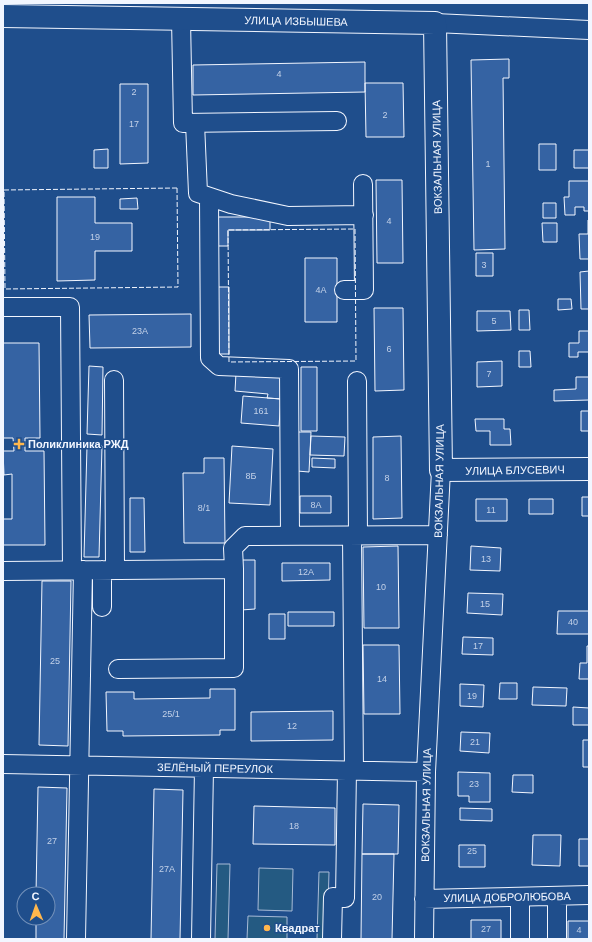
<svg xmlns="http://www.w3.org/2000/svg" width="592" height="942" viewBox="0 0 592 942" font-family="Arial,sans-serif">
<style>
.green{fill:#245a82;stroke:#a8bbd7}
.building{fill:#3563a3;stroke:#f2f6ff}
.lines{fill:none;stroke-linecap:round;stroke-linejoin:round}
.minor-casing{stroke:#f2f6ff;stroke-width:20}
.major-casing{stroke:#f2f6ff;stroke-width:24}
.minor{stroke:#1f4e8c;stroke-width:18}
.major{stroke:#1f4e8c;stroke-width:22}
.fence{stroke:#f2f6ff;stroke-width:1;stroke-dasharray:5 2;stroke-linecap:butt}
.poi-dot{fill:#ffb74d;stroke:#1f4e8c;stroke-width:1.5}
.labels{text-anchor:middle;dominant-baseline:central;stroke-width:3;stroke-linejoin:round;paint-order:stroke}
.number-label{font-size:9px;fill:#c3d1e8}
.street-label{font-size:11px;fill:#f2f6ff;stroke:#1f4e8c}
.poi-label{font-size:11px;font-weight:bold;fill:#f2f6ff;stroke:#1f4e8c;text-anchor:start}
</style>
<rect width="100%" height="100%" fill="#1f4e8c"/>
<path class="green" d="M217 864H230L228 939H215Z
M259 868 293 869 292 911 258 910Z
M319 872H329L327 939H317Z
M248 916 287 917V939H247Z"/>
<path class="building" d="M509 59V78H503L505 249 474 250 471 60Z
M365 62V92L193 95V65Z
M365 83H403L404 137H366Z
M120 84H148V163L120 164Z
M539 144H556V170H539Z
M108 149V168H94V150Z
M574 150H589V168H574Z
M376 180H402L403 263H377Z
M569 181H589V211H584V207H575V215H565L564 197H569Z
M57 197H95V223H132V251H95V280L57 281Z
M137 198 138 209H120V199Z
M543 203H556V218H543Z
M217 217H270V230H228V246H217Z
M588 220H589V259H580L579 234H588Z
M542 223H557V242H543Z
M476 253H493V276H476Z
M305 258H337V322H305Z
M589 271V309H581L580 272Z
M216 287H229V354H216Z
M558 299H571L572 309 558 310Z
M374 308H403L404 390 375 391Z
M519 310H529L530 330H519Z
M477 311H510L511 330 477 331Z
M191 314V347L90 348 89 315Z
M579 331H589V352H578V357H569V343H579Z
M3 343H39L40 438H25V451H44L45 545H3V519H12V474L4 475 3 451H14L13 438H3Z
M519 351H530L531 367H519Z
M502 361V386L477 387V362Z
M89 366 103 367 102 435 87 434Z
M301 367H317V431H301Z
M236 373 283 376 281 399 267 398 268 394 235 391Z
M576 377H589V400L554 401V390L576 389Z
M243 396 281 399 279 426 241 423Z
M581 411H589V431H581Z
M475 419H504V429H510L511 445H490V431H476Z
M298 432H311L309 472 297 471Z
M311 436 345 437 344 456 310 455Z
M401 436 402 518 373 519V437Z
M87 446H102L99 557H84Z
M232 446 273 449 270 505 229 503Z
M204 458H224L225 543H184L183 473H204Z
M312 458 335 459V468L312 467Z
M300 496H331V513H300Z
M582 497H589V516H582Z
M130 498H144L145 552H130Z
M476 499H507V521H476Z
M529 499H553V514H529Z
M398 546 399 628H364L363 547Z
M471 546 501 548 500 571 470 570Z
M240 560H255V609L241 610Z
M282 563H330V580L282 581Z
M42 581H71L68 746 39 745Z
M468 593 503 594 502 615 467 613Z
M558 611H589V634H557Z
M288 612H334V626H288Z
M269 614H285V639H269Z
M463 637 493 638V655L462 654Z
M363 645H399L400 714H364Z
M587 646H589V679H579L580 663H587Z
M500 683H517V699H499Z
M460 684 484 685 483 707 460 706Z
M533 687 567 688 566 706 532 705Z
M210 689H235V730H220V735L123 736V731H107L106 692H134V699L210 698Z
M573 707 589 708V725H573Z
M333 711V740L251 741V712Z
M461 732 490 733 489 753 460 751Z
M583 740H589V767H583Z
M458 772 490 773V802H469V796H458Z
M513 775H533V793L512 792Z
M38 787 67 788 64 939H36V918H48V894H36Z
M154 789 183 790 180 939H151Z
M363 804 399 805 398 854H362Z
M254 806 335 808V845L253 844Z
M460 808 492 809V821L460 820Z
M533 835H561L560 866 532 865Z
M579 839H589V866H579Z
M459 845H485V867H459Z
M362 854H394L392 939H361Z
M471 920H501V939H471Z
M568 921H589V939H568Z"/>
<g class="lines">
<g class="minor-casing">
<path id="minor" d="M181 19 183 123 337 121
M435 23 589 30
M195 123 198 193 231 204 288 216 364 215
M209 198 210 358 219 366 289 369 290 536
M344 290H364L363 184
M3 307H70L72 570
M114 380 115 570
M357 381 358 536
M352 536 354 771
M234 569 233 548 245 536 438 535
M102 570V607
M3 571 234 569V668L118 669
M3 764 426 772
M424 899 589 895
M76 939 83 570
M201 939 204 768
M332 939 333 897 345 898 347 770
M424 939 426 772 441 470
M520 939V897
M557 939V896"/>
</g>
<g class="major-casing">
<path id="major" d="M3 16 435 23 441 470 589 469"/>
</g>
<use href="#minor" class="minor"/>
<use href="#major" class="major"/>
<path class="fence" d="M177 188 178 287 5 289 4 190Z
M355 229 356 361 229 362 228 230Z"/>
</g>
<g class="poi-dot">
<path d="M17 438h4v4h4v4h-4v4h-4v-4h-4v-4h4z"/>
<circle cx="267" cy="928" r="4"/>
</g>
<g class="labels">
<g class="number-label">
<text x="279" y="74">4</text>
<text x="134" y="92">2</text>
<text x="385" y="115">2</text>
<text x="134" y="124">17</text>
<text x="488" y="164">1</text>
<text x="389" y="221">4</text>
<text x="95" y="237">19</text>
<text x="484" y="265">3</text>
<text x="321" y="290">4А</text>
<text x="494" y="321">5</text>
<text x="140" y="331">23А</text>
<text x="389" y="349">6</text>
<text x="489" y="374">7</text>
<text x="261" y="411">161</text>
<text x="251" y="476">8Б</text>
<text x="387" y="478">8</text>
<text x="316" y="505">8А</text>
<text x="204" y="508">8/1</text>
<text x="491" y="510">11</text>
<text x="486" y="559">13</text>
<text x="306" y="572">12А</text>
<text x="381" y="587">10</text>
<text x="485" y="604">15</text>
<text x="573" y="622">40</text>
<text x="478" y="646">17</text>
<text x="55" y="661">25</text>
<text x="382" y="679">14</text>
<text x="472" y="696">19</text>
<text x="171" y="714">25/1</text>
<text x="292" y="726">12</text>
<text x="475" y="742">21</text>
<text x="474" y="784">23</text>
<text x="294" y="826">18</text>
<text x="52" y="841">27</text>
<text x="472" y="851">25</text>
<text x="167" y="869">27А</text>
<text x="377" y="897">20</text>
<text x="486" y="929">27</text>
<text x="579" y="930">4</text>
</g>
<g class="street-label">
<text transform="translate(296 21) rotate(1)">УЛИЦА ИЗБЫШЕВА</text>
<text transform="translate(437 157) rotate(-91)">ВОКЗАЛЬНАЯ УЛИЦА</text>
<text transform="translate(515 470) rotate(-1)">УЛИЦА БЛУСЕВИЧ</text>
<text transform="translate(439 481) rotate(-89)">ВОКЗАЛЬНАЯ УЛИЦА</text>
<text transform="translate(215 768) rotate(1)">ЗЕЛЁНЫЙ ПЕРЕУЛОК</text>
<text transform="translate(426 805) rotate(-89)">ВОКЗАЛЬНАЯ УЛИЦА</text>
<text transform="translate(507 897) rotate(-1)">УЛИЦА ДОБРОЛЮБОВА</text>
</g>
<g class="poi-label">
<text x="28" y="444">Поликлиника РЖД</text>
<text x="275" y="928">Квадрат</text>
</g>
</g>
<rect width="592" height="942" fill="none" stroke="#f2f6ff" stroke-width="8"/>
<g transform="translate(36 906) rotate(358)"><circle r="19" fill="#1f4e8c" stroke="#7391ba"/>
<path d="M0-3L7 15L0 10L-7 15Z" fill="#ffb74d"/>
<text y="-6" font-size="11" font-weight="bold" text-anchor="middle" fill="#f2f6ff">С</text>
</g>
</svg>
